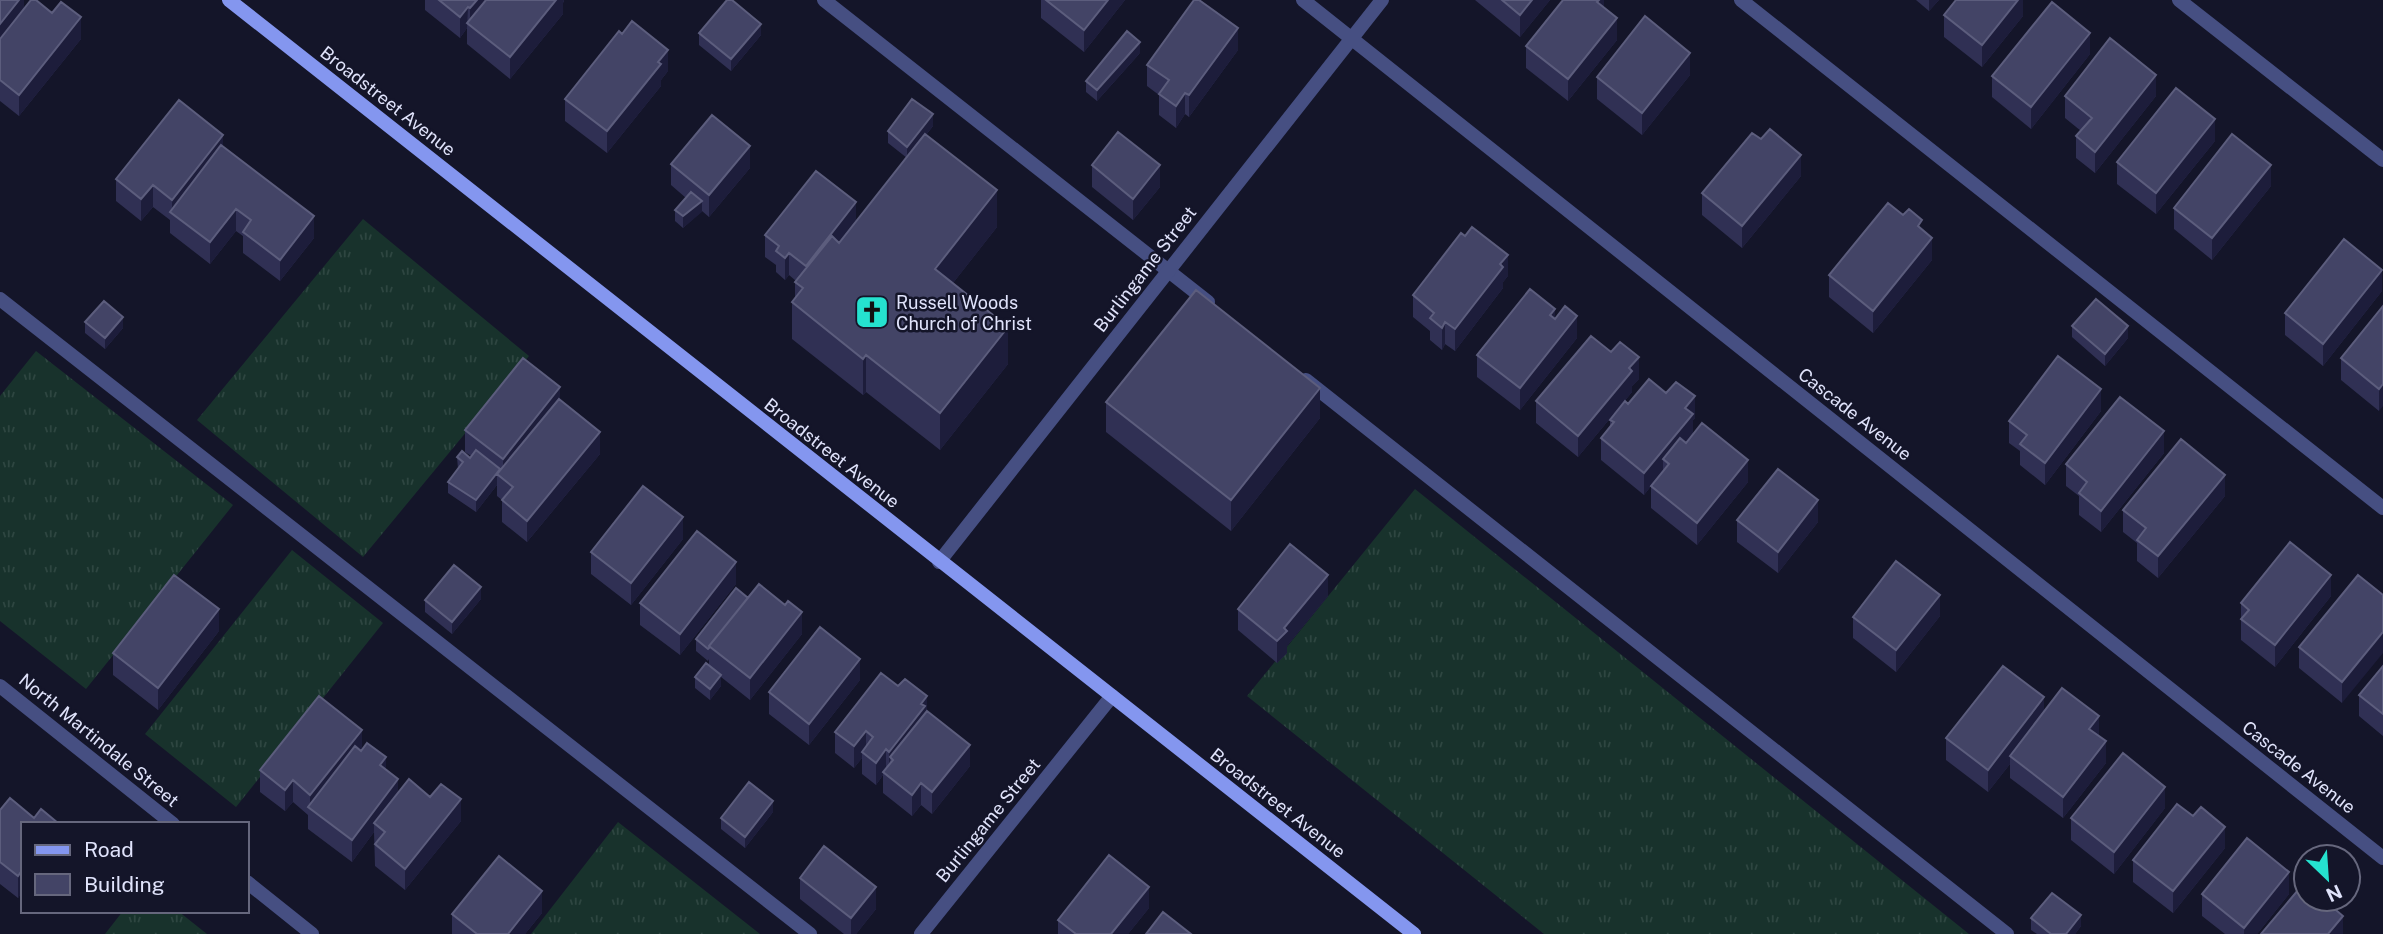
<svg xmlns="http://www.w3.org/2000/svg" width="2383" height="934" viewBox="0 0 2383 934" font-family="'Public Sans',sans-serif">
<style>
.grass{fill:url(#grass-tufts)}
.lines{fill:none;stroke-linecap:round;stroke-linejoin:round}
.lane{stroke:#464f82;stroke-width:14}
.street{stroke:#464f82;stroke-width:14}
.secondary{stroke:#8496ef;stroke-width:14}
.wall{fill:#303054}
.shaded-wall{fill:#1d1d3b}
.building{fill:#434466;stroke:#5c5d7d;stroke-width:2}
.labels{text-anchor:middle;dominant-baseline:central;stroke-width:5;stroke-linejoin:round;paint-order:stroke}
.street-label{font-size:18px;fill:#e0e3fb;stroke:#141529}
.poi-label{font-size:18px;fill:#e0e3fb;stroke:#141529;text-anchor:start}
</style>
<defs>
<pattern id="grass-tufts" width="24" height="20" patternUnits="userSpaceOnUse" patternTransform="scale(1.75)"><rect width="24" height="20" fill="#18322c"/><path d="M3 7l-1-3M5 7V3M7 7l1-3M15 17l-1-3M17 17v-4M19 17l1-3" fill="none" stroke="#2e4641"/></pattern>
</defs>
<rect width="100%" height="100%" fill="#141529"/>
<path class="grass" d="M363 219 529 356 363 557 197 420Z
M36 351 233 505 86 689 0 621V396Z
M1415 489 1969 934H1544L1247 696Z
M292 550 383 623 236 807 145 734Z
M618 822 760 934H531Z
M123 911H178L207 934H105Z"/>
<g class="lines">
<path class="lane" d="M824 0 1208 302
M1741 0 2383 508
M0 299 810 934
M1306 380 2007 934"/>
<path class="street" d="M1303 0 2383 858
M2179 0 2383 160
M939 562 1382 0
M0 686 173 824
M247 882 312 934
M921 934 1112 696"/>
<path class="secondary" d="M229 0 1414 934"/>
</g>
<path class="wall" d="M0 0H24V9L52 13 81 39 19 116 0 101Z
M425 0H564V1L563 3V14L510 79 467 44V28L460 38 425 10Z
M1041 0H1125L1084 52 1041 18Z
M1475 0H1550L1520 37Z
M1604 0V8L1617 40 1568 101 1526 68V46Z
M1916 0H1939L1929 11Z
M2023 0V16L1982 67 1944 37V15Z
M699 33 761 35 731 71 699 45Z
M1238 50 1189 117 1185 114 1176 128 1159 115V95L1147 86V65Z
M1140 53 1097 101 1086 92V81Z
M2090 54 2031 129 1992 97V76Z
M668 71 661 80V86L607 153 565 121V99Z
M1690 75 1642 135 1597 99V77Z
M2065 96H2156L2095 173 2076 158V136L2081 131 2065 118Z
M933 126 926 135 997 227 953 283 1008 364 940 450 866 392 863 395 792 339V302L795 298V282L796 281 789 275 785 280 776 272V265L765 257V235L856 222 907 158 888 143V131Z
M2215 141 2156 214 2117 184V162Z
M223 147 314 238 280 281 243 253V236L236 231 210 264 170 233V220L153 207 141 221 116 201V179Z
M671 164 750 168 709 217 702 211 683 228 675 221V210L686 198 671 185Z
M1092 165 1160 187 1133 220 1092 187Z
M1801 176 1742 248 1702 215V193Z
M2271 186 2212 260 2174 229V208Z
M1922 230 1932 260 1873 333 1829 297V275Z
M1508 276 1503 282V288L1455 351 1445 344 1442 350 1430 340V331L1413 317V295Z
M2382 291 2323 366 2285 335V313Z
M2383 306 2379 411 2341 380V358Z
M1555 319 1577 338 1520 410 1477 377V355Z
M85 322 123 328 105 349 85 333Z
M2072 326 2128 338 2105 366 2072 337Z
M1639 379 1632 386V392L1578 457 1536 423V401Z
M560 400 600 454 527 542 502 522V500L497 496V485L476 512 448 493V482L458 469 457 457 470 458 471 456 465 452V430Z
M1106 402 1320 418 1231 531 1106 432Z
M1628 404 1695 418 1693 420V435L1748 482 1697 545 1651 508V486L1644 495 1601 460V438L1610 427V420Z
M2101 411 2045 485 2020 465V451L2009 443V421Z
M2164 453 2101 532 2079 515V496L2066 486V464Z
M2225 496 2158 578 2137 561V543L2123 532V510Z
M1737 520 1818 522 1778 573 1737 542Z
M683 539 631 605 591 574V552Z
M2358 575 2342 703 2299 668V647Z
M736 584 680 655 640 625V603Z
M1328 596 1287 646V653L1277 663 1238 630V609Z
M2331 596 2275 667 2241 640V603Z
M748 598 785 605 802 634 750 700 721 677V686L710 700 695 688V677L709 666V659L708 661 696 651V639Z
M481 599 452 634 425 612V600Z
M1940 616 1896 672 1853 638V617Z
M219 631 158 710 113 675V653Z
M2383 666V736L2359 716V695Z
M860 680 809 745 769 714V692Z
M927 711 970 766 932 814 921 805 912 816 883 793V775L876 785 862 774V758L854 768 835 753V732Z
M2044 711 2099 736 2106 763 2063 818 2010 778V764L1988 792 1946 760V738Z
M362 750 386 769 398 793 461 821 405 890 375 866 374 832 352 862 308 829V815L293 802 285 811 260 792V770Z
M2165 808 2114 874 2071 840V818Z
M0 810 58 824H23V891L18 898 0 884Z
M773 812 745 848 721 829V818Z
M2225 848 2173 913 2133 882V860Z
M800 878 876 909 856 934H844L800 899Z
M2202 894H2289L2257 934H2225L2202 916Z
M1149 908 1128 934H1058V920Z
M542 913 525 934H452V914Z
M2031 918 2081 926 2075 934H2037L2031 930Z"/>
<path class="shaded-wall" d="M19 0H24V15L0 46V24Z
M477 0H495L470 25V8Z
M556 0H564L563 3V14L510 79V57Z
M1108 0H1125L1084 52V30Z
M1532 0H1550L1520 37V15Z
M1599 0H1604V16L1597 2Z
M1929 0H1939L1929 11Z
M2018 0H2023V16L1982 67V45Z
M468 7 467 28 460 38V17Z
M81 17V39L19 116V95Z
M1617 18V40L1568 101V79Z
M761 24V35L731 71V59Z
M1238 28V50L1189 117V95Z
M2090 33V54L2031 129V107Z
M1140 42V53L1097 101V90Z
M668 50V71L661 80V86L607 153V131Z
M1690 53V75L1642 135V113Z
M2156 75V96L2095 173V152Z
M1185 93V114L1176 128V106Z
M933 114V126L907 158V147Z
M2215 119V141L2156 214V193Z
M223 135V157L172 213V200Z
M750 146V168L709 217V195Z
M1801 155V176L1742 248V226Z
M1160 165V187L1133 220V199Z
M2271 165V186L2212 260V238Z
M153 185V207L141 221V199Z
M997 190V227L935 306V269Z
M702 201V212L683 228V216Z
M856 202V224L806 288V266Z
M236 209V231L210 264V242Z
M314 216V238L280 281V260Z
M1932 238V260L1873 333V311Z
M789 253V275L785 280V258Z
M1508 255V276L1503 282V288L1455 351V329Z
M2382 270V291L2323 366V344Z
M1555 309V330L1550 315Z
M1577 316V338L1520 410V388Z
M123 317V328L105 349V338Z
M1445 322V344L1442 350V328Z
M2128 326V338L2105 366V354Z
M1008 327V364L940 450V413Z
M866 355V392L863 395V359Z
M1639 357V379L1632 386V392L1578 457V436Z
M2383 384V406L2379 411V389Z
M560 387V409L503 479V459Z
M1320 388V418L1231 531V500Z
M2101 389V411L2045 485V463Z
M1695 396V418L1693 420V436L1669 464 1663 459V471L1644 495V473L1685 408Z
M2164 431V453L2101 532V511Z
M600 432V454L527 542V521Z
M1748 460V482L1697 545V523Z
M500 469 497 474V485L476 512V500Z
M2225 475V496L2158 578V556Z
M1818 500V522L1778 573V552Z
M683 517V539L631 605V583Z
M736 562V584L680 655V634Z
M1328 575V596L1287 646V653L1277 663V641L1284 628Z
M2331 575V596L2275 667V645Z
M481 587V599L452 634V622Z
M1940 595V616L1896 672V650Z
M219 609V631L158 710V688Z
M802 612V634L750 700V678Z
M2383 632V653L2342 703V682Z
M860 659V680L809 745V724Z
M721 675V686L710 700V689Z
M927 696V718L890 757 889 773V752Z
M2044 697V719L2010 756V764L1988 792V770Z
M2099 716V738L2089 729Z
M362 730V751L310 809V795Z
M866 731V753L862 752V758L854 768V746Z
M2106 741V763L2063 818V797Z
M970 745V766L932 814V792Z
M886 749V771L883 772V775L876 785V763Z
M386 757V779L380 765Z
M398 779V800L374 823V832L352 862V840Z
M293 780V802L285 811V790Z
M921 783V805L912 816V795Z
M2165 787V808L2114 874V852Z
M461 799V821L405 890V869Z
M773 801V812L745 848V837Z
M2225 827V848L2173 913V891Z
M23 869V891L18 898V876Z
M2289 872V894L2257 934H2244V928Z
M876 887V909L856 934H851V918Z
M1149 887V908L1128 934H1111Z
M542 891V913L525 934H508Z
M2081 915V926L2075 934H2066Z
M2343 916V934H2328Z"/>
<path class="building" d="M0 0H19L0 24Z
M31 0H36L52 13 61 2 81 17 19 95 0 80V39Z
M439 0H477L470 8 468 7 460 17Z
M486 0H556L510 57 467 23Z
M727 0H732L761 24 731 59 699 33Z
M1046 0H1108L1084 30Z
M1194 0H1199L1238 28 1189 95 1185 93 1176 106 1159 94 1169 80 1147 65Z
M1502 0H1532L1520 15Z
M1563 0H1599L1597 2 1617 18 1568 79 1526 46Z
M1956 0H2018L1982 45 1944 15Z
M2052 2 2090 33 2031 107 1992 76Z
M1645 16 1690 53 1642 113 1597 77Z
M632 21 668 50 658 62 661 64 607 131 565 99 619 31 622 34Z
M1127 31 1140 42 1097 90 1086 81Z
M2110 38 2156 75 2095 152 2076 136 2092 118 2065 96Z
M2176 88 2215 119 2156 193 2117 162Z
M912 99 933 114 907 147 888 131Z
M179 100 223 135 172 200 153 185 141 199 116 179Z
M712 115 750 146 709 195 671 164Z
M1770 129 1801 155 1742 226 1702 193 1752 133 1761 139Z
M1118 132 1160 165 1133 199 1092 165Z
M925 134 997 190 935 269 1008 327 940 413 866 355 863 359 792 302 803 288 795 282 832 236 839 243Z
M2232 134 2271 165 2212 238 2174 208Z
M221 145 314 216 280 260 243 232 251 220 236 209 210 242 170 212Z
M816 171 856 202 806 266 789 253 785 258 776 251 779 246 765 235Z
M691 192 702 201 683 216 675 210Z
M1888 203 1903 215 1909 209 1922 220 1918 226 1932 238 1873 311 1829 275Z
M1472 227 1508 255 1500 264 1503 267 1455 329 1445 322 1442 328 1430 318 1434 313 1413 295 1461 233 1465 236Z
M2344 239 2382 270 2323 344 2285 313Z
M1530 289 1555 309 1550 315 1555 319 1565 306 1577 316 1520 388 1477 355Z
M1196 290 1320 388 1231 500 1106 402Z
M2096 299 2128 326 2105 354 2072 326Z
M104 301 123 317 105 338 85 322Z
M2383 306V384L2379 389 2341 358Z
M1591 336 1611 352 1620 342 1639 357 1629 368 1632 371 1578 436 1536 401Z
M2058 356 2101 389 2045 463 2020 444 2027 435 2009 421Z
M523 358 560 387 503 459 465 430Z
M1649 379 1666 393 1676 382 1695 396 1685 408 1693 414 1644 473 1601 438 1614 422 1610 420 1625 401 1628 404Z
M2120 397 2164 431 2101 511 2079 493 2087 482 2066 464Z
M559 399 600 432 527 521 502 500 513 487 497 474Z
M1702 423 1748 460 1697 523 1651 486 1669 464 1663 459 1680 438 1686 443Z
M2181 439 2225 475 2158 556 2137 540 2146 528 2123 510Z
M476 450 500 469 476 500 448 482 463 462 457 457 462 451 470 458Z
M1778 469 1818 500 1778 552 1737 520Z
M643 486 683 517 631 583 591 552Z
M697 531 736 562 680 634 640 603Z
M2290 542 2331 575 2275 645 2241 619 2249 610 2241 603Z
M1290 544 1328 575 1284 628 1287 631 1277 641 1238 609Z
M1896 561 1940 595 1896 650 1853 617Z
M454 565 481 587 452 622 425 600Z
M174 575 219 609 158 688 113 653Z
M2358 575 2383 595V632L2342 682 2299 647Z
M759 584 785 605 788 601 802 612 750 678 709 646Z
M736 588 748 598 709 646 710 647 708 649 696 639Z
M820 627 860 659 809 724 769 692Z
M706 663 721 675 710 689 695 677Z
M2003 666 2044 697 1988 770 1946 738Z
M2383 666V714L2359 695Z
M881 673 898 686 905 679 927 696 921 704 925 706 889 752 886 749 876 763 862 752 873 737 866 731 854 746 835 732Z
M2062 688 2099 716 2089 729 2106 741 2063 797 2010 756Z
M319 696 362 730 310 795 293 780 285 790 260 770Z
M927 711 970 745 932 792 921 783 912 795 883 772 893 760 890 757Z
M367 743 386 757 380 765 398 779 352 840 308 807 355 746 361 751Z
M2123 753 2165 787 2114 852 2071 818Z
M409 779 430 797 441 784 461 799 405 869 375 844 385 832 374 823Z
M749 782 773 801 745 837 721 818Z
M10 798 34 818 41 809 58 823 57 824H23V869L18 876 0 862V810Z
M2177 804 2193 816 2201 807 2225 827 2173 891 2133 860Z
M2247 838 2289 872 2244 928 2202 894Z
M824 846 876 887 851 918 800 878Z
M1109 855 1149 887 1111 934H1076L1058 920Z
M499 856 542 891 508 934H477L452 914Z
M2304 883 2306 885V899H2323L2343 916 2328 934H2261Z
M2052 893 2081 915 2066 934H2051L2031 918Z
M1163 912 1191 934H1146Z"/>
<defs>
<g id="church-square" transform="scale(1.75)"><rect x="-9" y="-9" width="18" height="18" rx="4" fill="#25e2cf" stroke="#141529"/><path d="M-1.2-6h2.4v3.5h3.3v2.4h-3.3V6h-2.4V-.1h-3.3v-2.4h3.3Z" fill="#111"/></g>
</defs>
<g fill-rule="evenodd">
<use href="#church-square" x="872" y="312"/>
</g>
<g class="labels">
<g class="street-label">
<text transform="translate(388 101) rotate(38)">Broadstreet Avenue</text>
<text transform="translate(1145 269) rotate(-52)">Burlingame Street</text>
<text transform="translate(1855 414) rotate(38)">Cascade Avenue</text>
<text transform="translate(832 453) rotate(38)">Broadstreet Avenue</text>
<text transform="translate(99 740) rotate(39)">North Martindale Street</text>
<text transform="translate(2299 767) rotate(38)">Cascade Avenue</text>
<text transform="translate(1278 803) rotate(38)">Broadstreet Avenue</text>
<text transform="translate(988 820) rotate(-51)">Burlingame Street</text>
</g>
<g class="poi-label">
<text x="896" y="302">Russell Woods<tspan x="896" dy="21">Church of Christ</tspan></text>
</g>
</g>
<rect x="21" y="822" width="228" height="91" fill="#141529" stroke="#66677d" stroke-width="2"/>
<rect x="35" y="845" width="35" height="10" fill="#8496ef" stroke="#66677d" stroke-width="2"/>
<text x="84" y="857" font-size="21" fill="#e0e3fb">Road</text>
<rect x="35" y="874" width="35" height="21" fill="#434466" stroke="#66677d" stroke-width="2"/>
<text x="84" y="892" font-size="21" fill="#e0e3fb">Building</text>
<g transform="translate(2327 878) rotate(155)"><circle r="33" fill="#141529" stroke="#66677d" stroke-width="2"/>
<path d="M0-5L12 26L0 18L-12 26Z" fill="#25e2cf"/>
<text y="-10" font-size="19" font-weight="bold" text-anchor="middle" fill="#e0e3fb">N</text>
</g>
</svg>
